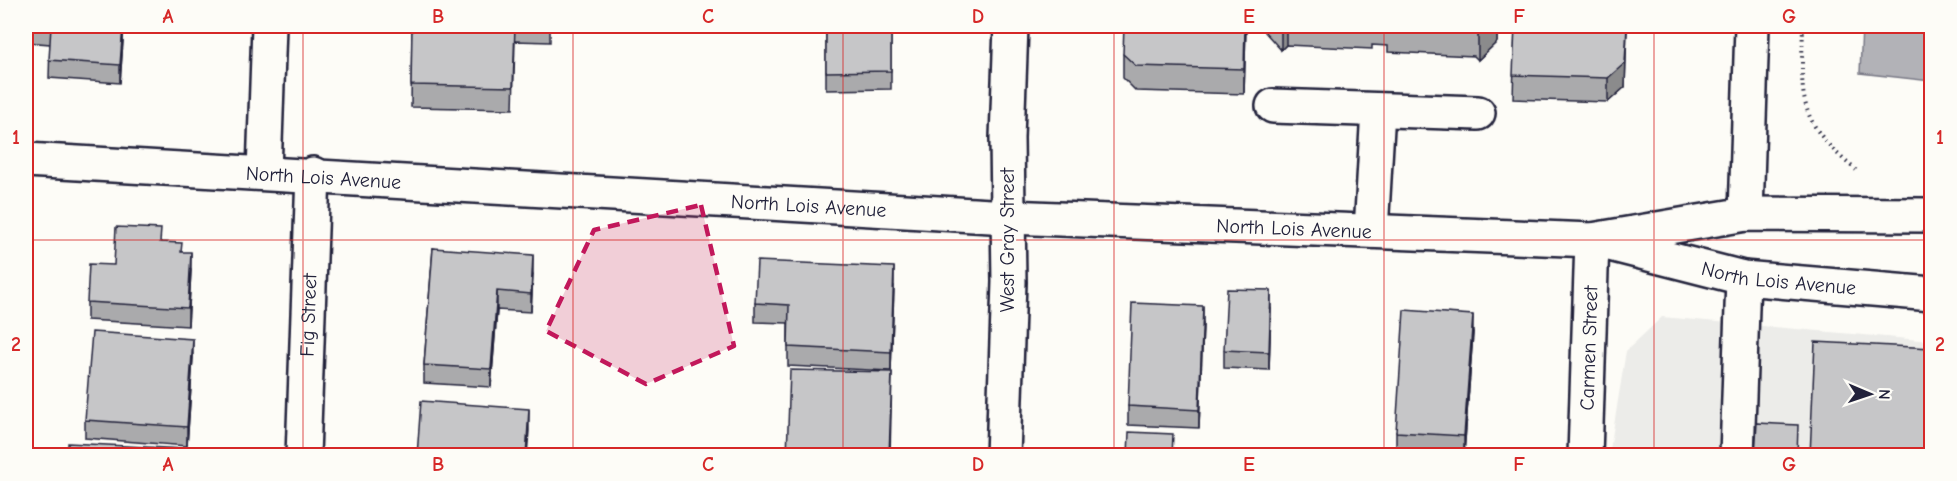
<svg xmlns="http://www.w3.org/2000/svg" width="1957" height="481" viewBox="0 0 1957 481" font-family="'Comic Neue',sans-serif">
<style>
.built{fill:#ecece9}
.water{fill:#b2b2b7;stroke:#787885;stroke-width:1.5}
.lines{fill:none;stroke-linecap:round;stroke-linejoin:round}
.minor-casing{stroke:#22223b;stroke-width:38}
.path{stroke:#22223b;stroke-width:4;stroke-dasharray:1.5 4.5;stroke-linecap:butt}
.minor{stroke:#fdfcf7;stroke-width:33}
.wall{fill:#aaaaac;stroke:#22223b;stroke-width:1.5}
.shaded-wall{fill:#8b8b8c;stroke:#22223b;stroke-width:1.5}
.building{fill:#c6c6c8;stroke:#22223b;stroke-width:1.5}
.marked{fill:#c2185b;fill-opacity:0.2;stroke:#c2185b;stroke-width:4.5;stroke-dasharray:12 8;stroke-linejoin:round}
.grid{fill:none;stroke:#d62828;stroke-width:1.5;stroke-opacity:0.55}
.labels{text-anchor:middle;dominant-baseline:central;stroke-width:4.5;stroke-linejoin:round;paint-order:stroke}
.street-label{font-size:20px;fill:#22223b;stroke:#fdfcf7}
.neatline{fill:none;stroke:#d62828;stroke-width:2}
.grid-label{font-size:20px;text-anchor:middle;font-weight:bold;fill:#d62828}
</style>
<rect width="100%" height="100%" fill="#fdfcf7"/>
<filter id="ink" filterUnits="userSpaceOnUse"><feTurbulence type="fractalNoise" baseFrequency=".0167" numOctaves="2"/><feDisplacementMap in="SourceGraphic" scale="12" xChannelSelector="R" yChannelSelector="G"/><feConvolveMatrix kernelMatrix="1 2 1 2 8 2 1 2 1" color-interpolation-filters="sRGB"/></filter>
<g filter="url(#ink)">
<path class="built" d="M1662 317 1931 341V455L1609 456 1626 351Z"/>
<path class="water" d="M1862 26H1931V81L1860 73Z"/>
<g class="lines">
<g class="minor-casing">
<g id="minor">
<path d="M1273 106 1478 113"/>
<path id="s1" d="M26 160 1008 217 1592 240 1746 214 1932 215"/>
<path d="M264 172 269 26"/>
<path d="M1746 214 1752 26"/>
<path d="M1371 231 1378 110"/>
<path id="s2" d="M1606 243 1743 278 1932 294"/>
<path id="s3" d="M303 456 313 174"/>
<path d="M1003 456 1009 282 1007 138 1011 26"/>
<path id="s4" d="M1585 456 1592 240"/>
<path d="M1737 456 1743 278"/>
</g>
</g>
<path class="path" d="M1803 26C1801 98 1796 121 1856 170"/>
<use href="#minor" class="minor"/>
</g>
<path class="wall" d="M26 26H124L120 83 49 78 50 44 26 42Z
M412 26H550V42L515 41 513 109 411 107Z
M826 26H891V89L826 90Z
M1246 26 1244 94 1136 91 1123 78V54Z
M1264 26H1497V42L1478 60 1474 56 1388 52V46L1372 45V49L1286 45 1281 50 1264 31Z
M1515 26H1627L1625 87 1608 102 1513 99Z
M161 242 182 252 191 270 188 326 87 320V302L114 265Z
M433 248 533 274 531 312 497 310 491 387 424 383V365Z
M894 286 891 371 788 366V323L755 322V303Z
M1271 309 1269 370 1224 368V350Z
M1203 324 1199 428 1128 425V406Z
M1473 333 1464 454 1396 450V432Z
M193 357 187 446 85 438V420Z"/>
<path class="shaded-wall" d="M123 26H124L120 83V65Z
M1245 26H1246L1244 94V69Z
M1281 26H1286V45L1281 50Z
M1489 26H1497V42L1478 60V35Z
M1627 26 1625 87 1608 102V78Z
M191 252V270L188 326V308Z
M533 255V274L531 312V294Z
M894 267V286L891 371V352Z
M1271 290V309L1269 370V352Z
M497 291V310L491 387V369Z
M1203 306V324L1199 428V410Z
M1473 315V333L1464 454V436Z
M193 339V357L187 446V427Z
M892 372 890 456H889Z
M529 409V431L527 456H526Z"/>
<path class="building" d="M45 26H123L120 65 49 60 51 26Z
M412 26H515L513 87 411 85Z
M826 26H891V71L826 72Z
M1124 26H1245L1244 69 1136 66 1123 54Z
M1388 26H1489L1478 35 1474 32 1388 28Z
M1515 26H1627L1625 63 1608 78 1513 75Z
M116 227 161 229 160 242 182 243 181 252H191L188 308 87 302 89 264 114 265Z
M433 248 533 255 531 294 497 291 491 369 424 365Z
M757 261 894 267 891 352 788 347 789 305 755 303Z
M1227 289 1271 290 1269 352 1224 350Z
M1132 303 1203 306 1199 410 1128 406Z
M1404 310 1473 315 1464 436 1396 432Z
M92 332 193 339 187 427 85 420Z
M1815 342 1932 348V427L1930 456H1810Z
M790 370 892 372 889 456H787Z
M421 401 529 409 526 456H417Z
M1757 423 1798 425 1797 456H1755Z
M1129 432 1173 434 1172 456H1128Z
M68 443 185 449V456H68Z"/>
</g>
<path class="marked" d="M701 205 734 346 646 384 546 331 594 230Z"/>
<path class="grid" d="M303 26V456M573 26V456M843 26V456M1114 26V456M1384 26V456M1654 26V456M26 240H1932"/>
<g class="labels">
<g class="street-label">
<text stroke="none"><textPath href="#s1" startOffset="298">North Lois Avenue</textPath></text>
<text stroke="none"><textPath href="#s1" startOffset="784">North Lois Avenue</textPath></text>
<text stroke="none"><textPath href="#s1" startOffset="1270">North Lois Avenue</textPath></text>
<text transform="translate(1007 240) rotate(-90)">West Gray Street</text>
<text stroke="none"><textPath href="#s2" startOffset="177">North Lois Avenue</textPath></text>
<text stroke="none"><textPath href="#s3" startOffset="141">Fig Street</textPath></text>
<text stroke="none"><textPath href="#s4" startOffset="108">Carmen Street</textPath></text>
</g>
</g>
<rect width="1957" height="481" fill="none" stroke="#fdfcf7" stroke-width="66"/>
<g transform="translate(1870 394) rotate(92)" stroke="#fdfcf7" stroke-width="4.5" paint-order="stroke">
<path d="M0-4.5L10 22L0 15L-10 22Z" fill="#22223b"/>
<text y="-9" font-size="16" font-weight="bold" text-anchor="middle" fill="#22223b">N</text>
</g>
<rect x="33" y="33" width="1891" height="415" class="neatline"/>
<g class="grid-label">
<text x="168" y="23">A</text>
<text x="438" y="23">B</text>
<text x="708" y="23">C</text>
<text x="978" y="23">D</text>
<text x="1249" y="23">E</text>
<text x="1519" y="23">F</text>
<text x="1789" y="23">G</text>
<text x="16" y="144">1</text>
<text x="1940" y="144">1</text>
<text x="16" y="351">2</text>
<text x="1940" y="351">2</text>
<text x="168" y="471">A</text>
<text x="438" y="471">B</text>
<text x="708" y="471">C</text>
<text x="978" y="471">D</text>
<text x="1249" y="471">E</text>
<text x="1519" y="471">F</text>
<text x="1789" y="471">G</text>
</g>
</svg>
